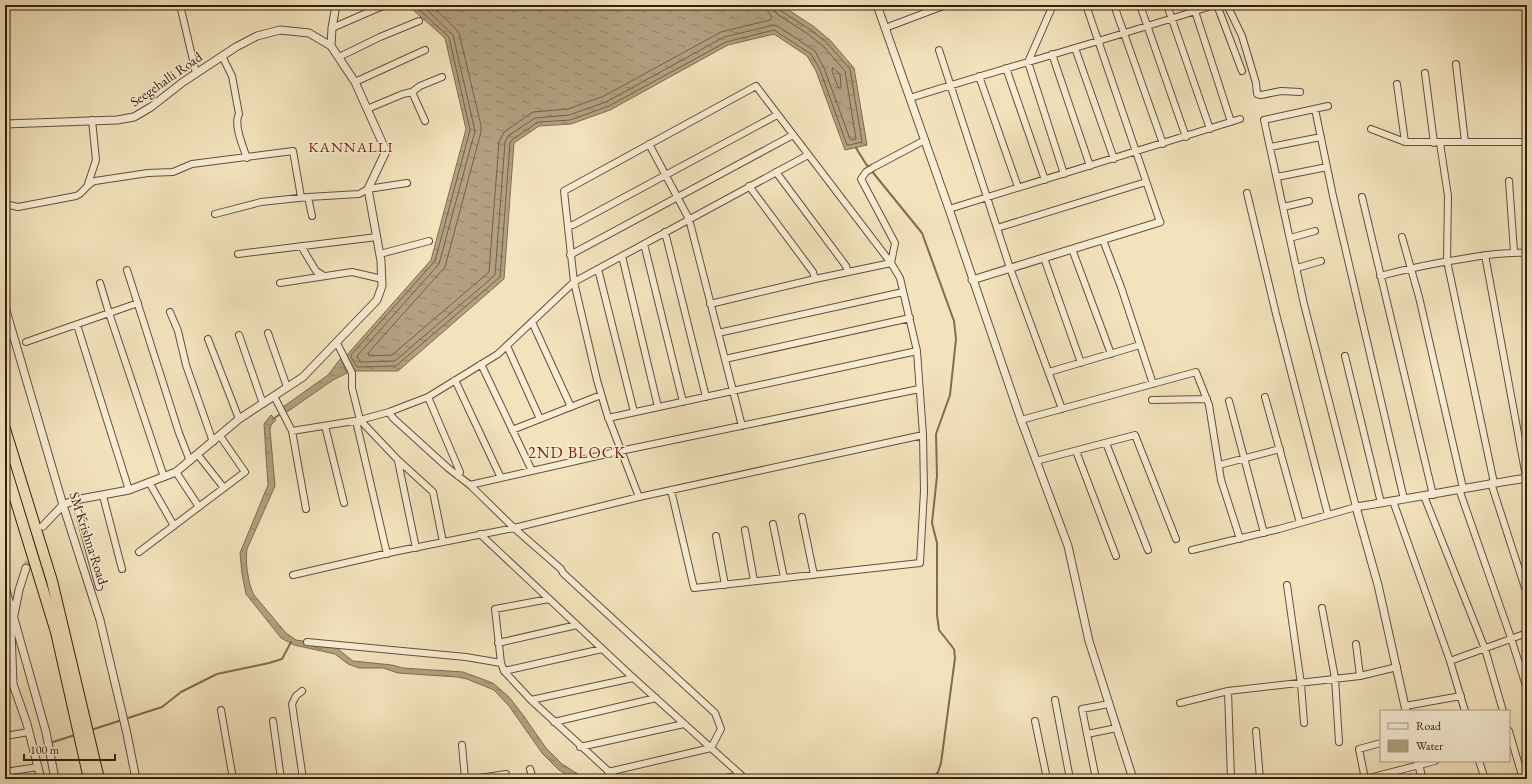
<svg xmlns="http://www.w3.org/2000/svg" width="1532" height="784" viewBox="0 0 1532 784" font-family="'EB Garamond',serif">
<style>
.water{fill:url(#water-ripples);stroke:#806c51}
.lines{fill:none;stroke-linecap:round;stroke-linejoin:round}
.shore{stroke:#745f46;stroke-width:1}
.stream{stroke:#806c51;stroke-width:2}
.tertiary-tunnel{stroke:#cdbc99;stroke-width:7;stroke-dasharray:7 3.5;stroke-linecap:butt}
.minor-casing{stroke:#644f38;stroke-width:8}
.tertiary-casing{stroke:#644f38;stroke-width:9}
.trunk-casing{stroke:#351e0b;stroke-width:12}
.minor{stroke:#f7edd4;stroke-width:6}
.tertiary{stroke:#f7edd4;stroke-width:7}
.trunk{stroke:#f3e3bd;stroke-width:10}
.labels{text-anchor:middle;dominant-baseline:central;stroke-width:3;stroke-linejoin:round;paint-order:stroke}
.street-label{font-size:14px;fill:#351e0b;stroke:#f7edd4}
.neighbourhood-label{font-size:15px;letter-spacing:1px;fill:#7a1f14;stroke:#f7edd4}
.quarter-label{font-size:16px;letter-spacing:1px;fill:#7a1f14;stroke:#f7edd4}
</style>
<defs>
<pattern id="water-ripples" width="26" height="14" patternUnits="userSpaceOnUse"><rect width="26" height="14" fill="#b2a080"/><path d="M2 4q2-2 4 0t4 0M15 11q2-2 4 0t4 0" fill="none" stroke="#928267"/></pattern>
</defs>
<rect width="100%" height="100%" fill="#f3e3bd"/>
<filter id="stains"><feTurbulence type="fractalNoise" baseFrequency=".005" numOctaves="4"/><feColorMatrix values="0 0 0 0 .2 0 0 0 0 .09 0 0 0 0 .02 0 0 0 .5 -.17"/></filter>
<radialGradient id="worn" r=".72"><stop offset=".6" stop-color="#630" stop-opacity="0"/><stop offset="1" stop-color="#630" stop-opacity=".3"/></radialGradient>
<path class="water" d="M405 5H781L813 26 830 40 854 68 867 145 845 150 816 71 807 56 774 34 728 45 610 110 571 124 539 126 514 143 504 279 398 371H354L346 356 431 260 466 129 445 38 412 9Z
M341 358 347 373 333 380 287 412 283 407 328 375Z
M271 415 276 420 271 425 270 430 275 486 247 549C245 560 248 585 254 595L286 633 296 640 334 646 353 661 392 665 403 668 463 672 493 683 509 697 523 715 546 748 562 764 586 779H574L559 770 542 753 509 706 494 690 467 679 457 677 398 673 383 668H359L348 664 335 654 294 645 281 638 246 594 242 574 240 553 268 485 264 424Z"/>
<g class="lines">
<path class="shore" d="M414 5 449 37 470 130 435 261 351 355V357L357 367 396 366 500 277 510 143 512 140 538 122 570 120 609 106 726 42 774 30 811 54 820 70 847 145H849L862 142 850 69 827 43 811 30 781 11 778 5
M422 5 453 35 475 131 439 264 357 356 360 362 395 361 495 275 505 142 508 136 535 118 569 115 606 102 724 37 774 25 779 27 815 51 824 68 850 139 852 140 856 139 845 71 824 47 808 34 777 14 774 9 773 5
M431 5 455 28 459 33 481 125V132L445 267 368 353 369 356 392 355 489 272 499 142 504 132 533 112 568 109 604 96 721 32 770 20 772 17 768 12 767 5
M833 68 840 74 841 86 840 88 838 87 832 71Z"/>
<path class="stream" d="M856 148 866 164 922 233 954 321 956 339 950 395 936 434 937 476 932 523 937 543V615L939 630 954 649 955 658 941 763 938 772 932 779
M273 419 282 413
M91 730 162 707 181 692 217 674 269 663 282 659 291 642
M53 742 75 735"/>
<path class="tertiary-tunnel" d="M26 568 39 536"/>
<g class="minor-casing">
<path id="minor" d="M180 5 196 73
M1053 5 1028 62 1064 174
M1086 5 1160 222
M1114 5 1163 144
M1140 5 1186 137
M1167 5 1210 129
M1193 5 1231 122
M1217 5 1242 71
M1227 5 1242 36 1256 83 1257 94 1261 95 1281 91 1300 92
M332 28 385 5
M885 28 946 5
M1075 48 1114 159
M939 50 1010 268 1062 409
M1052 54 1090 166
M222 56 232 76 239 114C233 124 243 147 247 158
M339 57 380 37 419 21
M1456 64 1465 142
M1006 68 1045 180
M1425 73 1434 143
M979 76 1018 187
M355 82 425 50
M1397 84 1405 142
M412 92 425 121
M910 98C1011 66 1113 38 1214 5
M367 109 403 94 412 92 420 86 442 77
M1315 109 1333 196 1404 499
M1371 129 1405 142H1527
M1440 143 1448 196 1447 261 1494 483
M649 144 689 219 742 426
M1270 147 1321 137
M776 172 846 266 848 272
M1277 177 1327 167
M1509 181 1514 252
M88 184 96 160 92 120
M749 186 813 272 815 279
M1247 193 1276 314 1328 515
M308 197 312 216
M1362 197 1433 495
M5 204 18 207 76 196C84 193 86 184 95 181L148 173 173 172 192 164 293 151 301 197
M1283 207 1309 201
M949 209 1240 119
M215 214 261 202 308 197 359 194 368 189 407 183
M568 226 573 225 777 115
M997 228 1146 182
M665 232 706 397
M1402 237 1419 297 1463 488
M1290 238 1315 231
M1103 240 1121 287 1153 384
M644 244 683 402
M301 246 316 271 324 276
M1072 249 1111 354
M238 254 377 237
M380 254 429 241
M570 255 793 135
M1485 255 1527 482
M622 256 658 407
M1044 258 1081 363
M1297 268 1321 261
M598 269 634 412
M127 270 179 433 190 461
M1380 276C1407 269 1435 263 1462 259 1484 255 1505 252 1527 253
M100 283 109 313 164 477
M280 283 352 272 382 279
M710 304 815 279 891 263 895 243 861 179 866 172 874 167 925 140
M170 312 178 331 186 365 213 442
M532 322 571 407
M77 325 129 490
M268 333 287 387
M718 333 903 292
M239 335 263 404
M208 339 239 419
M26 342 138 303
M337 343 352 373V388L360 420 398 460 433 492 443 542
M507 346 540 419
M1345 356 1381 503
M725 359 910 318
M481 364 532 471
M1049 372 1140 345
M455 380 501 478
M274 396 292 431 360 420 389 412 428 397 498 354 574 282 808 155
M428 397 460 472 458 476
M1265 397 1300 523
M1152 400 1207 399
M1229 401 1264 533
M389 412 393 418 448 468 470 485 514 528 561 569 563 573 715 713 721 729 711 748 608 772
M608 418 917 351
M1021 420 1196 372 1209 405 1221 480 1240 539
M356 421 387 554
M325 426 344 503
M512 430 601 395
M292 431 306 509
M1106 443 1148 550
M1076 451 1116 556
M198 455 224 488
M398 461 416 548
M1036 461 1135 435 1176 539
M1219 465 1280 449
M176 472 199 507
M149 482 174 526
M1491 483 1527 594
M470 485 620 451 919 389
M1459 489 1511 638 1527 689
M103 496 122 569
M1424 496 1485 649 1503 711
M639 497 607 414 597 380 574 282 564 191 756 86 891 263 900 278 917 351 923 435 924 491 920 563 694 588 671 490
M75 500 99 587
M1393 501 1450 661 1465 711
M802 517 814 575
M773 524 784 578
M745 530 754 581
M480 534 629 674 741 775
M716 536 725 585
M1192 550 1279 529 1356 507 1304 304 1264 120 1328 106
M139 552 245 472 220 436
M293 575 393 552 514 528 639 497 923 435
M1287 585 1301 684 1304 723
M1322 608 1335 678 1339 742
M307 642 466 657 501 663 504 671 531 700 617 779
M498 643 577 625
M1356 644 1360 676
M1450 661 1527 633
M501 663 495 609 549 599
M504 671 602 649
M302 691 296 696 292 704 303 779
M1228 691 1231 779
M531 700 633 678
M1055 700 1070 779
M1180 703 1228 691 1360 676 1397 667
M1405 706 1461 696
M221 710 233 779
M273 721 281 779
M1035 721 1047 779
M554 722 656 698
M1256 731 1260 779
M1509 731 1523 779
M1087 734 1117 728
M5 736 29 732
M462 745 465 779
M580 747 684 724
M1479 761 1485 779
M530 769 533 779
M5 772 38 767
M473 779 506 774
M721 779 741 775
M1096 779 1082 709 1109 704
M1365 779 1435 761
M1365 779 1359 749 1381 743"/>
</g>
<g class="tertiary-casing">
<path id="tertiary" d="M877 5 949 209 1021 420 1068 546 1089 641 1133 779
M5 124 117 120 134 117 151 107 183 82 236 47 257 36 280 30 309 33 331 46
M972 280 1160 222
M5 307 63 505 100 620 127 734 136 779
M43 526 63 505 75 500 129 490 176 472 239 419 303 377 377 300 382 286 381 261 368 189 386 151 355 82 331 46 332 28 336 5
M26 568 19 590 11 630 13 684 27 724 41 779
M5 587 46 732 55 779
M1406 711 1378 585 1356 507C1413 498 1470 487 1527 478
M1418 761 1422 779"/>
</g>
<g class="trunk-casing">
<path id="trunk" d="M5 429 52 581 99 779
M5 466 56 632 89 779"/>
</g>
<use href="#minor" class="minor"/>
<use href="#tertiary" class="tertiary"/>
<use href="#trunk" class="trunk"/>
</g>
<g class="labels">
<g class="street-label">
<text transform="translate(166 79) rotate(-35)">Seegehalli Road</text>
<text transform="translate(89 538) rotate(72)">SM Krishna Road</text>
</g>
<g class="neighbourhood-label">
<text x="351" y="146">KANNALLI</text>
</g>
<g class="quarter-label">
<text x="577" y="452">2ND BLOCK</text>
</g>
</g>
<rect width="1532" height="784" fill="none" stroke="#f3e3bd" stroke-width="20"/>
<rect x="6" y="6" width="1520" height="772" fill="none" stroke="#351e0b" stroke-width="2"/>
<rect x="10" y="10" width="1512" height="764" fill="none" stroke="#351e0b"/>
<rect x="1380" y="710" width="130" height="52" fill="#f7edd4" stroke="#a99a84"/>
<rect x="1388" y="723" width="20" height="6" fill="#f7edd4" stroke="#a99a84"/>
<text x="1416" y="730" font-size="12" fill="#351e0b">Road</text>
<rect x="1388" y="740" width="20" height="12" fill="url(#water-ripples)" stroke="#a99a84"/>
<text x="1416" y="750" font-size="12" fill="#351e0b">Water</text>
<path d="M24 754v6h91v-6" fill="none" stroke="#351e0b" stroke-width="2"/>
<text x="30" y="754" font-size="12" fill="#351e0b" stroke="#f7edd4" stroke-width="3" paint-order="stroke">100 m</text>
<rect width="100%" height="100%" filter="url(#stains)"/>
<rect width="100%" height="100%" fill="url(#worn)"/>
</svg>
